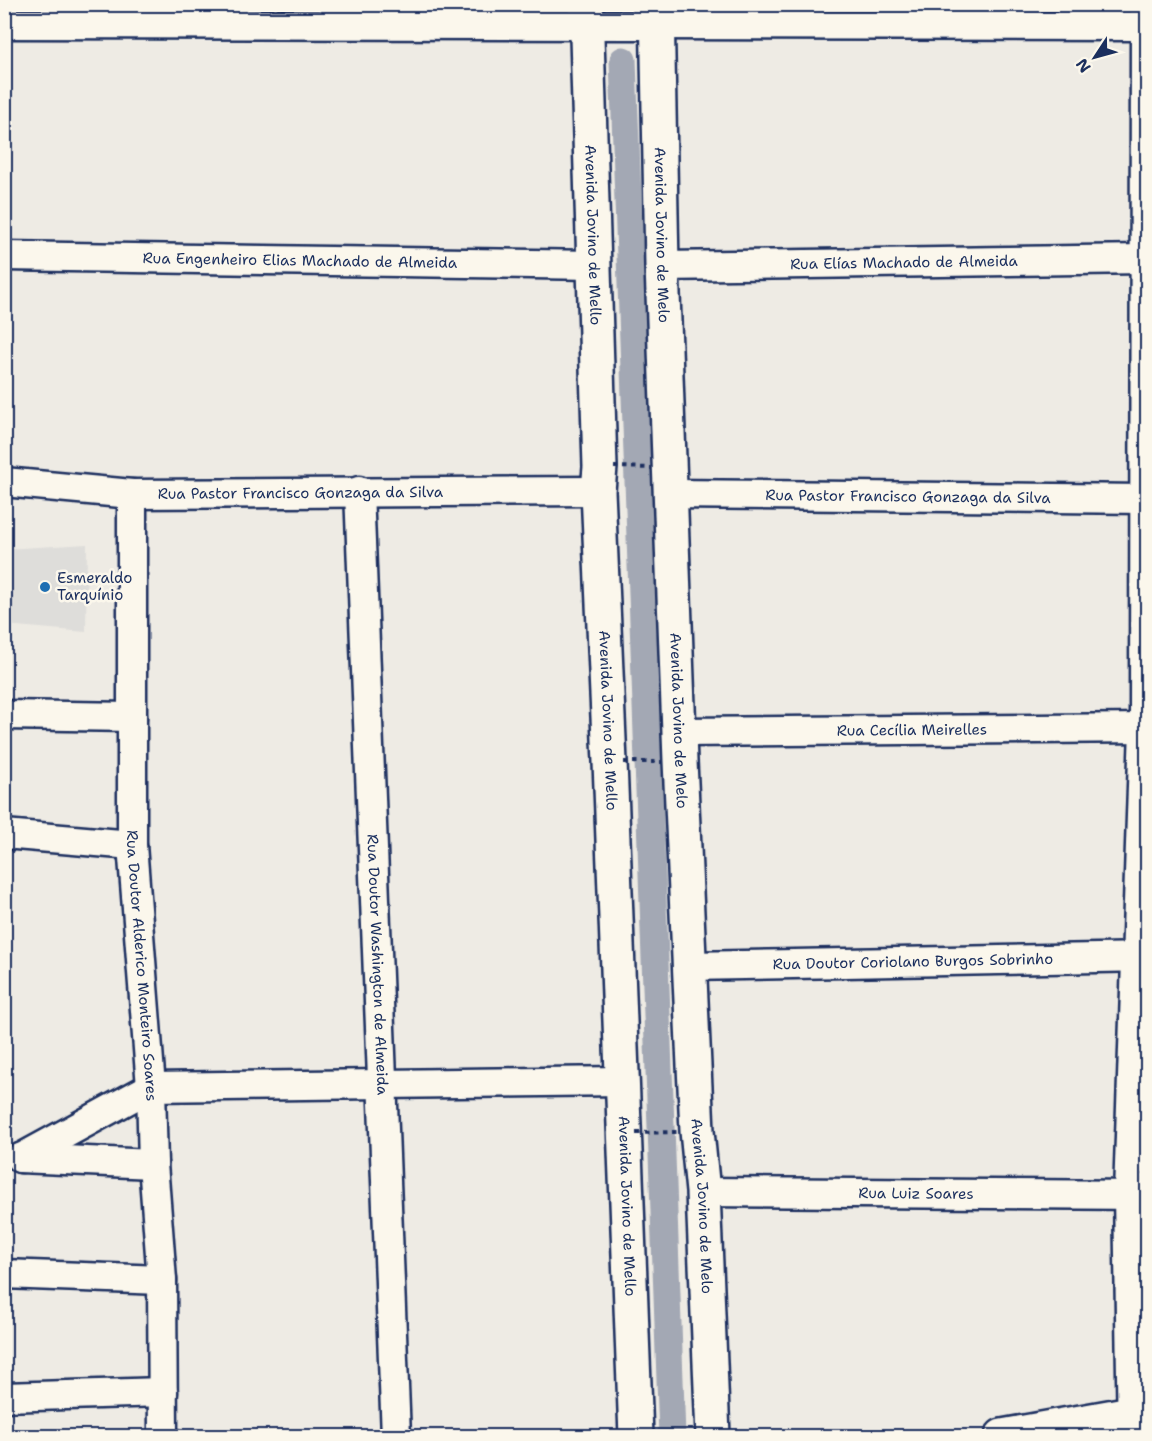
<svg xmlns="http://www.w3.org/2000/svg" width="1152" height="1441" viewBox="0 0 1152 1441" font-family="'Shantell Sans',sans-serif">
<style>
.built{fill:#deddda}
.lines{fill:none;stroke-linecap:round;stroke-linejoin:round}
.canal{stroke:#a3a8b4;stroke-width:27}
.street-casing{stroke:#1b2f5e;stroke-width:33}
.secondary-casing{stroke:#1b2f5e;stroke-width:38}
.street{stroke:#fbf7ec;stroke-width:28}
.secondary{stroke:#fbf7ec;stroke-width:33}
.path-bridge{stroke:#1b2f5e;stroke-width:4;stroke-dasharray:4.5 4.5;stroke-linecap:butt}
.poi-dot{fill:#1f6fb2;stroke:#fbf7ec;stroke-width:2}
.labels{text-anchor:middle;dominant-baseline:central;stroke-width:5;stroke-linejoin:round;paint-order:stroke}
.street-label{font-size:15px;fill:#1b2f5e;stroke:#fbf7ec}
.poi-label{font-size:15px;fill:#1b2f5e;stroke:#fbf7ec;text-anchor:start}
</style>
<rect width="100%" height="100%" fill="#eeebe4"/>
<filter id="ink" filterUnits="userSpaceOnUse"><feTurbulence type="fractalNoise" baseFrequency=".0167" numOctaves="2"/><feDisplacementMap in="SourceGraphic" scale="12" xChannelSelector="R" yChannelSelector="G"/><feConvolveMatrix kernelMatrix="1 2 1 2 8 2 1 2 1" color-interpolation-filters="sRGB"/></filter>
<g filter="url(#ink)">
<path class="built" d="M87 544 86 632 5 625V549Z
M1147 1227V1342L1130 1344Z"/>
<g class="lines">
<path class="canal" d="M623 60 672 1436"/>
<g class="street-casing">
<g id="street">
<path d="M4 24 1145 26"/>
<path id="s1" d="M4 256 595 265"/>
<path id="s2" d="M662 266 1145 259"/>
<path id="s3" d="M4 482 132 494 598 491"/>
<path id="s4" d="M359 491 396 1436"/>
<path id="s5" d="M132 494V845L151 1087 153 1164 162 1280 163 1436"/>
<path id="s6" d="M671 494 1145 499"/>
<path d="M4 715 132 717"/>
<path id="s7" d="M681 732 1148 728"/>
<path d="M4 834 132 845"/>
<path id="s8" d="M689 966 1148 957"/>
<path d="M20 1158 153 1164"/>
<path d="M21 1158 151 1087 623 1081"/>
<path id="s9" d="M703 1192 1148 1195"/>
<path d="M4 1274 162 1280"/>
<path d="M4 1397 163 1392"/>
<path d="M1132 1436 1128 1194 1144 728 1145 4"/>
</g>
</g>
<g class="secondary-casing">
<g id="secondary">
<path id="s10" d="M586 4 600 467 598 491 610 762 636 1436"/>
<path id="s11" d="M657 4 662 266 680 761 697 1131 703 1192 713 1436"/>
<path d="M1002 1436 1148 1410"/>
</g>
</g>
<use href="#street" class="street"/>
<use href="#secondary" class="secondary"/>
<path class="path-bridge" d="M614 467 651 468
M624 762H663
M636 1133 677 1132"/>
</g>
</g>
<circle class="poi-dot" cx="45" cy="587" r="6"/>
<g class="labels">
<g class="street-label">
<text stroke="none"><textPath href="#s10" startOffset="231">Avenida Jovino de Mello</textPath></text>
<text stroke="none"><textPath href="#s11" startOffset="231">Avenida Jovino de Melo</textPath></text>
<text stroke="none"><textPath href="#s1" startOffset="296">Rua Engenheiro Elias Machado de Almeida</textPath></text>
<text stroke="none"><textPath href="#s2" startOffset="242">Rua Elías Machado de Almeida</textPath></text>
<text stroke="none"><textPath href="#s3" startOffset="297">Rua Pastor Francisco Gonzaga da Silva</textPath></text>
<text stroke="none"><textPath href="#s6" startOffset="237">Rua Pastor Francisco Gonzaga da Silva</textPath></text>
<text stroke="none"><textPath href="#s10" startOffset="717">Avenida Jovino de Mello</textPath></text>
<text stroke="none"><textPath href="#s11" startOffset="717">Avenida Jovino de Melo</textPath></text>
<text stroke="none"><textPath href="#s7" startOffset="231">Rua Cecília Meirelles</textPath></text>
<text stroke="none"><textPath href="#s8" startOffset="224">Rua Doutor Coriolano Burgos Sobrinho</textPath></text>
<text stroke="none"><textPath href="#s4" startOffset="474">Rua Doutor Washington de Almeida</textPath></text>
<text stroke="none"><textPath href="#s5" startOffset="472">Rua Doutor Alderico Monteiro Soares</textPath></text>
<text stroke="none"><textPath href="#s9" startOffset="213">Rua Luiz Soares</textPath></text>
<text stroke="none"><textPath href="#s10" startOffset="1203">Avenida Jovino de Mello</textPath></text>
<text stroke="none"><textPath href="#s11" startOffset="1203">Avenida Jovino de Melo</textPath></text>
</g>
<g class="poi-label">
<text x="57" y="578">Esmeraldo<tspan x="57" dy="17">Tarquínio</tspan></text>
</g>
</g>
<rect width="1152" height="1441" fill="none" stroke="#fbf7ec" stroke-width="24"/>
<rect x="12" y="12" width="1128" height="1417" fill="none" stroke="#1b2f5e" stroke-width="2" filter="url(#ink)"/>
<g transform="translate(1095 57) rotate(234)" stroke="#fbf7ec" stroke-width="4.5" paint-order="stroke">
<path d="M0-4.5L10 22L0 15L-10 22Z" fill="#1b2f5e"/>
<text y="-9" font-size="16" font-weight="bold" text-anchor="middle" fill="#1b2f5e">N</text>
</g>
</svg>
